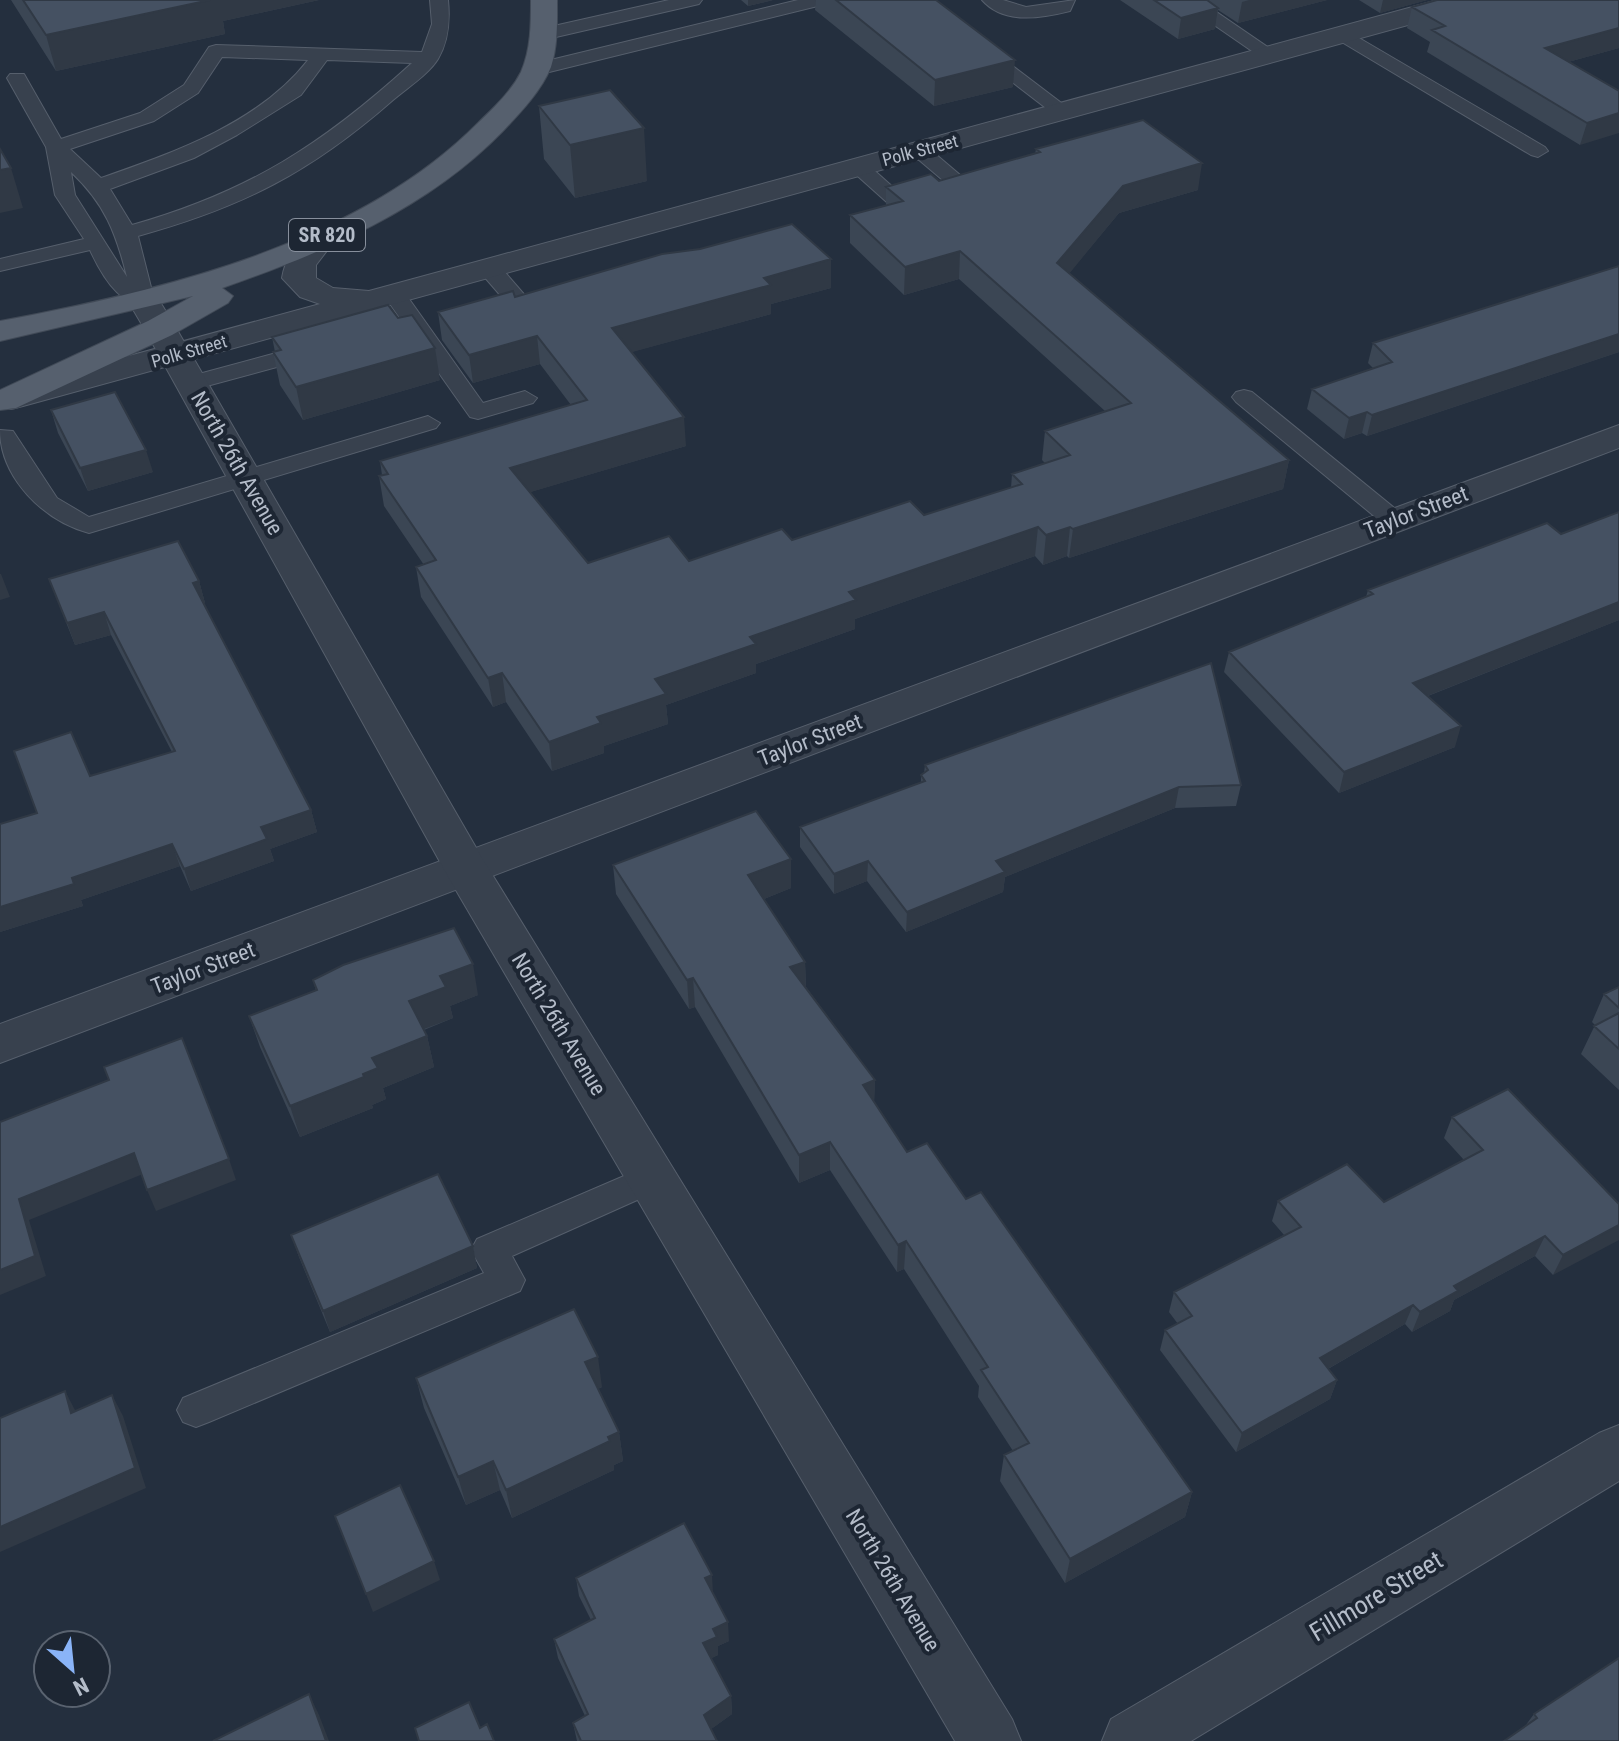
<svg xmlns="http://www.w3.org/2000/svg" width="1619" height="1741" viewBox="0 0 1619 1741" font-family="'Roboto Condensed',sans-serif">
<style>
.lines{fill:none;stroke-linecap:round;stroke-linejoin:round}
.service-casing{stroke:#565f6c;stroke-width:2}
.minor-casing{stroke:#565f6c;stroke-width:2}
.tertiary-casing{stroke:#565f6c;stroke-width:2}
.primary-casing{stroke:#414a57;stroke-width:2}
.service{fill:#38414e;fill-rule:evenodd}
.minor{fill:#38414e;fill-rule:evenodd}
.tertiary{fill:#38414e;fill-rule:evenodd}
.primary{fill:#56606e;fill-rule:evenodd}
.wall{fill:#3b4654}
.shaded-wall{fill:#303945}
.building{fill:#455162;stroke:#303945;stroke-width:2}
.labels{text-anchor:middle;dominant-baseline:central;stroke-width:8;stroke-linejoin:round;paint-order:stroke}
.far-street-label{font-size:18px;fill:#b4bcc9;stroke:#1d2633}
.shield{fill:#1d2633;stroke:#878f9c;stroke-width:2}
.shield-label{font-size:20px;font-weight:bold;fill:#b4bcc9}
.street-label{font-size:22px;fill:#b4bcc9;stroke:#1d2633}
.near-street-label{font-size:26px;fill:#b4bcc9;stroke:#1d2633}
</style>
<rect width="100%" height="100%" fill="#242f3e"/>
<g class="lines">
<g class="service-casing">
<path id="service" d="M430 0H448C450 20 449 40 438 59 429 74 407 88 393 100 311 172 243 207 138 236L154 299 151 304C121 311 100 272 90 250L0 271V259L84 239 55 195 46 147 7 78 10 74H24L61 139 140 113 184 85 209 47 216 45 422 52 432 24ZM222 57 308 60C259 123 175 152 101 178L70 149 154 121 198 93ZM327 60 412 63C323 144 249 192 132 225L110 189 194 158 237 135 301 95ZM71 172C105 204 116 233 127 277L75 195Z
M669 0H702L699 4 543 40 534 34 536 30Z
M798 0H829L826 4 537 75 528 69 530 65Z
M906 0H926L1072 111 1062 117 1055 115Z
M982 0H1003L1026 7 1075 0 1070 11C1042 18 1004 25 982 0Z
M1178 0H1199L1278 54 1276 58H1262Z
M1342 28 1545 147 1548 151 1538 157 1531 155 1335 38 1333 34Z
M919 144 926 146 966 180 969 184 966 188H952L912 154 909 150Z
M859 161 866 163 904 197 907 201 904 205H890L852 171 849 167 852 163Z
M489 262 497 263 535 307 538 312 535 317H519L481 273 478 268 481 263Z
M394 287 402 289 483 403 525 391 537 398 533 403 478 419 470 417 383 294Z
M313 343 321 345 324 350 321 355 192 390 180 383 184 378Z
M1244 390 1252 392 1403 515 1407 520 1403 525H1385L1236 402 1232 397 1236 392Z
M428 416 440 423 436 428 89 533C44 521 0 478 0 430L13 431 57 498 89 517Z
M652 1164 664 1168 669 1178 664 1188 512 1256 525 1280 520 1291 209 1422 196 1427 183 1422 177 1410 183 1398 484 1273 471 1250 477 1239Z"/>
</g>
<g class="minor-casing">
<path id="minor" d="M1438 0H1481L1477 6 23 406 11 409 0 407V391L320 304 300 297 282 278C286 254 304 227 330 233L335 240 316 265V278L333 288 369 291Z
M143 289 154 292 176 328 172 335 160 338 148 335 127 299 132 292Z
M1619 425V448L0 1063V1024Z
M1619 1425V1481L1191 1741H1102L1111 1719 1599 1433Z"/>
</g>
<g class="tertiary-casing">
<path id="tertiary" d="M160 318 172 321 176 328 482 858 1012 1719 1021 1741H955L450 880 144 328 148 321Z"/>
</g>
<g class="primary-casing">
<path id="primary" d="M531 0H557C557 22 558 45 551 67 541 91 521 112 503 131 426 210 325 252 222 288L233 296 228 303 172 335 16 408 0 410V390L148 321 193 296 0 341V321C162 291 358 244 478 123 493 108 511 92 521 72 531 49 531 24 531 0Z"/>
</g>
<use href="#service" class="service"/>
<use href="#minor" class="minor"/>
<use href="#tertiary" class="tertiary"/>
<use href="#primary" class="primary"/>
</g>
<path class="wall" d="M11 0H319L223 21 225 34 56 71Z
M741 0H773L748 6Z
M816 0H936L1013 87 934 106 815 10Z
M1120 0H1327L1238 23 1218 10 1215 29 1178 39Z
M1359 0H1427L1380 13Z
M1619 0V48L1568 62 1619 91 1580 145 1427 52 1430 42 1407 28 1412 7Z
M539 106 647 181 575 198 544 159Z
M1036 149 1198 190 1119 213 1069 273 1289 460 1283 489 1069 558 1067 556 1043 565 1035 556 855 619V629L756 664V673L666 705 668 724 604 746V753L552 771 506 702 493 707 421 597 416 567 424 565 384 506 379 476 382 475 380 461 571 405 540 364 473 383 442 340 438 312 515 297 831 288 771 304V314L631 352 686 446 530 492 588 563 689 561 792 540 924 515 1011 488 1012 474 1045 463 1042 460 1045 431 1105 411 959 279 904 295 850 243V215L886 206V187L939 181 1035 154Z
M1619 266V352L1367 436 1362 433 1344 439 1307 409 1312 389 1373 368 1368 363 1373 343Z
M398 318 440 380 303 420 280 385 273 352H275L272 337Z
M51 410 153 472 88 491 58 433Z
M1619 512V620L1428 696 1455 747 1339 793 1224 672 1229 652 1366 597 1368 590 1561 534Z
M49 579 199 581 205 603H203L311 810 317 832 270 849 274 861 191 891 180 866 81 900 83 906 0 932V824L37 813 90 776 172 752 111 635 75 645Z
M925 765 1241 785 1236 806 1175 808 1005 877 1003 892 906 932 867 881 834 894 800 847V827L921 783V775L924 773Z
M613 865 791 888 764 899 805 962 806 987 875 1080 874 1101 907 1152 966 1199 1192 1492 1185 1517 1065 1583 1000 1481 1004 1455 1013 1451 978 1397 979 1386 904 1269 897 1272 830 1170 799 1183 695 1007 689 1009 616 894Z
M313 980 478 995 450 1006 453 1018 424 1030 427 1036 434 1067 383 1088 386 1099 372 1105 373 1108 300 1137 260 1047 249 1016 316 991Z
M1619 987V1090L1581 1054 1595 1025 1592 1022 1604 994Z
M1452 1117 1619 1204 1553 1275 1535 1256 1454 1300 1450 1311 1412 1332 1405 1324 1328 1369 1337 1380 1330 1399 1236 1452 1160 1350 1165 1330 1178 1324 1169 1312 1174 1292 1284 1235 1272 1221 1278 1201 1384 1202 1464 1160 1444 1138Z
M291 1235 473 1246 477 1268 330 1332 299 1257Z
M416 1378 602 1387 598 1389 619 1432 623 1461 614 1465V1470L512 1518 500 1490 466 1505 424 1408Z
M576 1578 713 1594 729 1641 718 1646V1655L711 1658 731 1696 732 1714 711 1729 717 1741H577L573 1723 585 1716 558 1658 554 1639 591 1620 579 1596Z
M1619 1658 1525 1726 1534 1714Z"/>
<path class="shaded-wall" d="M209 0H319L223 21 225 34 56 71 46 35Z
M748 0H773L748 6Z
M1249 0H1327L1238 23 1242 2Z
M1383 0H1427L1380 13Z
M1218 8 1215 29 1178 39 1181 18Z
M1619 28V48L1539 70 1545 48Z
M1015 60 1013 87 934 106 935 80Z
M1619 113V133L1580 145 1587 123Z
M644 128 647 181 575 198 570 145Z
M1202 163 1198 190 1119 213 1055 291 1057 263 1123 186Z
M11 168 23 208 0 213V170Z
M960 251 959 279 904 295 905 267Z
M831 259V288L771 304V314L614 357 612 328 764 278Z
M1619 334V352L1367 436 1372 415Z
M537 336 540 364 473 383 469 355Z
M435 348 440 380 303 420 296 387Z
M1367 412 1362 433 1344 439 1349 418Z
M684 417 686 446 514 497 510 468Z
M146 450 153 472 88 491 80 468Z
M1289 460 1283 489 1069 558 1073 529Z
M1038 527 1035 556 855 619V629L756 664V673L666 705 668 724 604 746V753L552 771 549 742 597 717 655 679 849 592Z
M1070 527 1067 556 1043 565 1046 535Z
M0 574H1L10 597 0 600Z
M199 581 205 603 199 605 193 583Z
M1619 602V620L1407 704 1413 683Z
M104 612 111 635 75 645 67 623Z
M502 673 506 702 493 707 488 678Z
M1461 726 1455 747 1339 793 1344 772Z
M1179 787 1175 808 1005 877 1003 892 906 932 907 912 996 861Z
M311 810 317 832 270 849 274 861 191 891 184 869 261 827Z
M172 844 180 866 81 900 83 906 0 932V907L72 878Z
M791 859V888L749 905 748 875Z
M868 861 867 881 834 894V874Z
M805 962 806 990 790 967Z
M473 964 478 995 450 1006 453 1018 416 1032 409 1001 440 976Z
M693 978 695 1007 689 1009 687 980Z
M427 1036 434 1067 383 1088 386 1099 372 1105 373 1108 300 1137 290 1106 363 1074 372 1058Z
M875 1080 874 1108 863 1085Z
M830 1142V1170L799 1183V1155Z
M134 1153 143 1174 29 1220 46 1276 0 1295V1270L19 1199Z
M229 1159 236 1180 156 1211 147 1190Z
M1619 1225V1240L1553 1275 1563 1255Z
M1545 1236 1535 1256 1454 1300 1450 1311 1412 1332 1420 1312 1454 1286Z
M906 1241 904 1269 897 1272 898 1245Z
M473 1246 477 1268 330 1332 323 1311Z
M1413 1305 1405 1324 1312 1378 1320 1358Z
M598 1357 602 1387 590 1392 585 1362Z
M1337 1380 1330 1399 1236 1452 1242 1433Z
M65 1391 76 1412 71 1413Z
M112 1395 123 1416 146 1488 0 1552V1527Z
M619 1432 623 1461 614 1465V1470L512 1518 506 1490Z
M493 1461 500 1490 466 1505 458 1477Z
M1192 1492 1185 1517 1065 1583 1070 1559Z
M434 1561 440 1580 373 1612 366 1594Z
M712 1575 713 1594 705 1578Z
M728 1622 729 1641 718 1646V1655L705 1662 703 1643 713 1629Z
M309 1694 319 1715 329 1741H326Z
M731 1696 732 1714 706 1733 704 1715Z"/>
<path class="building" d="M23 0H210L46 35Z
M836 0H936L1015 60 935 80Z
M1154 0H1207L1218 8 1181 18Z
M1437 0H1619V28L1545 48 1619 91V113L1587 123 1432 30 1445 26 1412 7Z
M610 90 644 128 570 145 539 106Z
M1143 120 1202 163 1123 186 1057 263 1289 460 1073 529 1070 527 1046 535 1038 527 849 592 856 600 750 637 756 644 655 679 666 694 597 717 601 723 549 742 502 673 488 678 416 567 436 560 379 476 388 474 380 461 587 400 537 336 469 355 438 312 513 291 515 297 662 254 700 249 792 224 831 259 764 278 771 285 612 328 684 417 510 468 588 563 669 536 689 561 782 529 792 540 910 501 924 515 1022 484 1012 474 1070 455 1045 431 1131 403 960 251 905 267 850 215 903 201 886 187 931 174 939 181 1040 152 1036 149Z
M0 149 11 168 0 170Z
M1619 266V334L1372 415 1367 412 1349 418 1312 389 1392 362 1373 343Z
M388 305 398 318 412 315 435 348 296 387 273 352 281 350 272 337Z
M115 392 146 450 80 468 51 410Z
M1619 512V602L1413 683 1461 726 1344 772 1229 652 1373 594 1368 590 1547 523 1561 534Z
M178 541 199 581 193 583 311 810 261 827 267 839 184 869 172 844 72 878 74 884 0 907V824L37 813 14 751 71 732 90 776 175 751 104 612 67 623 49 579Z
M1211 663 1241 785 1179 787 996 861 1005 872 907 912 868 861 834 874 800 827 925 781 921 775 928 770 925 765Z
M756 811 791 859 748 875 805 962 790 967 875 1080 863 1085 907 1152 927 1143 966 1199 981 1192 1192 1492 1070 1559 1004 1455 1029 1443 981 1370 988 1367 906 1241 898 1245 830 1142 799 1155 693 978 687 980 613 865Z
M454 928 473 964 440 976 446 987 409 1001 427 1036 372 1058 378 1068 363 1074 364 1077 290 1106 249 1016 317 990 313 980 343 965Z
M1619 987V1008L1604 994Z
M1619 1013V1049L1594 1026Z
M182 1038 229 1159 147 1190 134 1153 19 1199 35 1256 0 1270V1122L109 1080 104 1067Z
M1508 1089 1619 1204V1225L1563 1255 1545 1236 1454 1286 1458 1291 1420 1312 1413 1305 1320 1358 1337 1380 1242 1433 1165 1330 1192 1316 1174 1292 1301 1227 1278 1201 1347 1164 1384 1202 1483 1150 1452 1117Z
M438 1174 473 1246 323 1311 291 1235Z
M574 1309 598 1357 585 1362 619 1432 608 1437 610 1441 506 1490 493 1461 458 1477 416 1378Z
M65 1391 71 1413 112 1395 135 1468 0 1527V1418Z
M400 1485 434 1561 366 1594 335 1516Z
M684 1523 712 1575 705 1578 728 1622 713 1629 717 1637 703 1643 731 1696 704 1715 717 1741H581L573 1723 588 1714 554 1639 595 1618 576 1578Z
M1619 1658V1741H1504L1537 1718 1534 1714Z
M309 1694 326 1741H213Z
M469 1702 480 1728 487 1724 494 1741H419L415 1728Z"/>
<g class="labels">
<g class="far-street-label">
<text transform="translate(920 150) rotate(-15)">Polk Street</text>
<text transform="translate(189 351) rotate(-16)">Polk Street</text>
</g>
<rect class="shield" x="289" y="219" width="76" height="32" rx="6"/>
<g class="shield-label">
<text x="327" y="235">SR 820</text>
</g>
<g class="street-label">
<text transform="translate(237 463) rotate(60)">North 26th Avenue</text>
<text transform="translate(1416 512) rotate(-21)">Taylor Street</text>
<text transform="translate(810 740) rotate(-21)">Taylor Street</text>
<text transform="translate(203 968) rotate(-21)">Taylor Street</text>
<text transform="translate(559 1024) rotate(59)">North 26th Avenue</text>
<text transform="translate(893 1580) rotate(59)">North 26th Avenue</text>
</g>
<g class="near-street-label">
<text transform="translate(1376 1596) rotate(-31)">Fillmore Street</text>
</g>
</g>
<g transform="translate(72 1669) rotate(153)"><circle r="38" fill="#1d2633" stroke="#59626f" stroke-width="2"/>
<path d="M0-6L14 30L0 20L-14 30Z" fill="#8ab4f8"/>
<text y="-12" font-size="22" font-weight="bold" text-anchor="middle" fill="#b4bcc9">N</text>
</g>
</svg>
